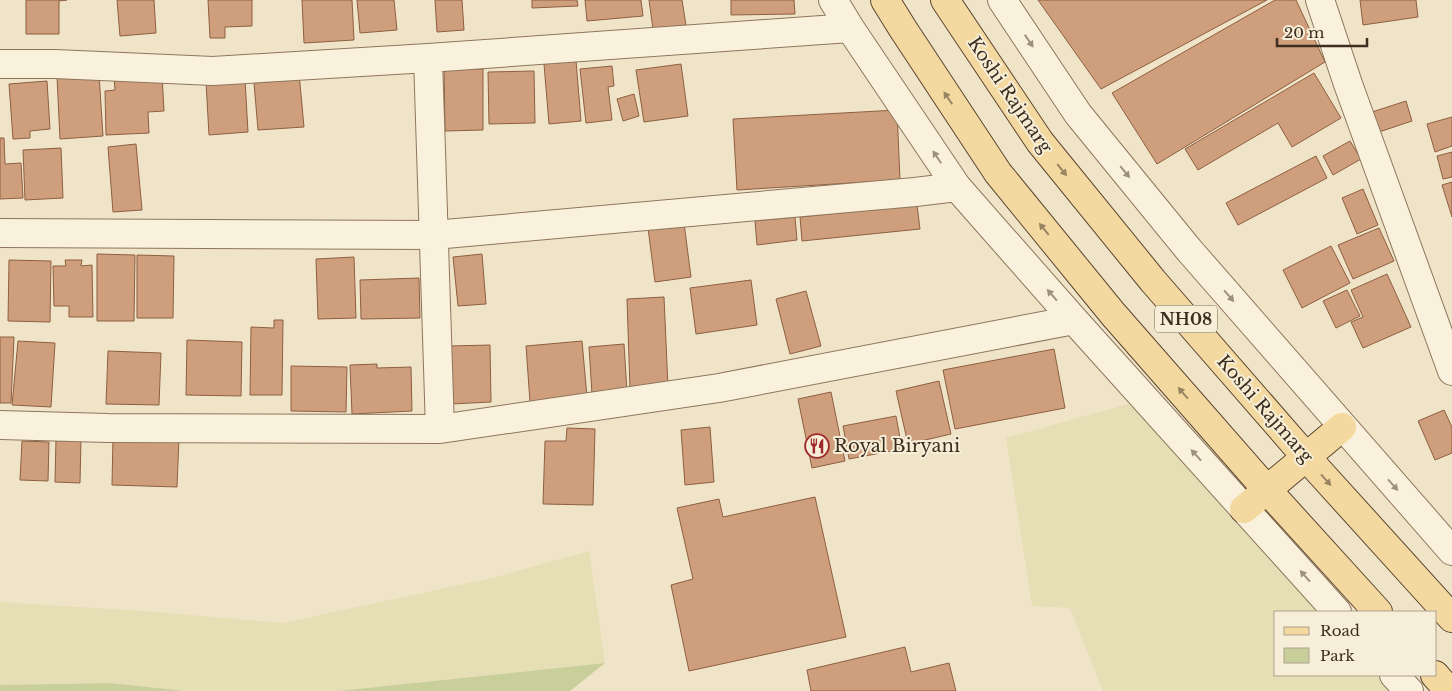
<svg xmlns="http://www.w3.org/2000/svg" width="1452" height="691" viewBox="0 0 1452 691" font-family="'Libre Baskerville',serif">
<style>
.farmland{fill:#e6deb5}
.green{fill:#c9cf9b}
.building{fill:#cf9f7d;stroke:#8d5f41}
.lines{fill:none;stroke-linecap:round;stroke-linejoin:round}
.minor-casing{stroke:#8d765c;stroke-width:30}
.primary-casing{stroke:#5b4430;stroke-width:30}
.minor{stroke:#faf1dc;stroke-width:28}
.primary{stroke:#f3d9a0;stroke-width:28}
.oneway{fill:#9c907e}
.oneway2{fill:#988460}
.labels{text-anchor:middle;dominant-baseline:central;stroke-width:4;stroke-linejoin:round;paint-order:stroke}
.shield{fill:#f7eed8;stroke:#756857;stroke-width:1}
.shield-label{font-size:16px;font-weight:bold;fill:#3d2e20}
.street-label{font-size:18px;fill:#3d2e20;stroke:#f7eed8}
.poi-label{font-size:18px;fill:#3d2e20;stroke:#f7eed8;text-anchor:start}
</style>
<rect width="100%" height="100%" fill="#f0e4c8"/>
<path class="farmland" d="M1135 402 1323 612H1276V675H1377L1391 691H1103L1070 608 1032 606 1006 438Z
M589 551 605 663 336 691H185L110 683 0 685V602L157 612 283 623 492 578Z"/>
<path class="green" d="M605 663 570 691H338Z
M110 683 185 691H0V685Z"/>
<path class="building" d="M26 0H67L59 1V34H26Z
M117 0H154L156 33 120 36Z
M208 0H252V26L225 27V38H210Z
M302 0H352L354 40 304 43Z
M357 0H394L397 30 360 33Z
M435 0H462L464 30 437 32Z
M532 0H577L578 6 532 8Z
M585 0H641L643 16 587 21Z
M649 0H682L686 25 653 29Z
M731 0H794L795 14 731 15Z
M1038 0H1267L1101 89Z
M1275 0H1296L1325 62 1157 164 1112 93Z
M1360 0H1416L1418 17 1363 25Z
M576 61 581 121 549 124 544 64Z
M681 64 688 116 644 122 636 70Z
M612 66 614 86 608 87 612 120 586 123 580 69Z
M444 69H483V130L445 131Z
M534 71 535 123 489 124 488 72Z
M299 73 304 127 258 130 254 83 279 81Z
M1314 73 1341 118 1292 147 1278 123 1198 170 1185 149Z
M99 74 103 136 60 139 57 77Z
M162 75 164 111 148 112 149 133 106 135 105 91 115 90 114 76Z
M245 79 248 132 209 135 206 82Z
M47 81 50 129 30 131V138L13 139 9 84Z
M634 94 639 116 623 121 617 99Z
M1406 101 1412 121 1376 133 1369 113Z
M897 110 900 180 737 190 733 119Z
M1452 117V146L1435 152 1427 124Z
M0 138H4L5 164 21 163 23 198 0 199Z
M1350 141 1361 159 1333 175 1323 156Z
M136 144 142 210 113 212 108 147Z
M61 148 63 198 25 200 23 150Z
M1452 152V177L1443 179 1437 156Z
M1316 156 1327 178 1238 225 1226 203Z
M1452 182V217L1442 185Z
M1363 189 1378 225 1357 234 1342 198Z
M917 205 920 229 802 241 800 217Z
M795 217 797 240 757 245 755 221Z
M684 223 691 277 655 282 648 228Z
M1379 228 1394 261 1353 279 1338 245Z
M1331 246 1350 283 1302 308 1283 270Z
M97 254 135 255 134 321H97Z
M482 254 486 304 458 306 453 257Z
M137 255 174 256 173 318H137Z
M354 257 356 318 318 319 316 259Z
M9 260 51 261 50 322 8 321Z
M65 260H82L81 266 92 265 93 317H69V306H54L53 266H66Z
M1387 274 1411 327 1363 348 1351 322 1363 317 1351 290Z
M419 278 420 318 361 319 360 280Z
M751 280 757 325 696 334 690 288Z
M1347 290 1360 316 1336 328 1323 301Z
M806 291 821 346 790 354 776 299Z
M664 297 668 387 630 389 627 299Z
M274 320H283L282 395H250L251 327 274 328Z
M0 337H14L11 403H0Z
M187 340 242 342 241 396 186 395Z
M18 341 55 343 51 407 12 405Z
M582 341 587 397 530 402 526 346Z
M624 344 627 392 592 394 589 347Z
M490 345 491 402 451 404 450 346Z
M1054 349 1065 408 955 429 943 370Z
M108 351 161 353 159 405 106 404Z
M377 364V368L411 367 412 411 352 414 350 365Z
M291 366 347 367 346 412 291 411Z
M939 381 951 434 908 444 896 391Z
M831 392 845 461 812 468 798 399Z
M1444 410 1452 427V453L1435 460 1418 421Z
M896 416 902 449 849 459 843 426Z
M710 427 714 482 685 485 681 430Z
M567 428 595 429 593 505 543 504 545 441H566Z
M113 437 179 438 177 487 112 485Z
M56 438 81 439 80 483 55 482Z
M22 441 49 442 48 481 20 480Z
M815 497 846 637 689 671 671 585 693 579 677 508 719 499 723 517Z
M905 647 911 672 949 663 956 691H811L807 670Z"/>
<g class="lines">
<g class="minor-casing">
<path id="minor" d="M833 0 850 28 957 187 1074 320 1337 612
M1002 0 1078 114 1189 250 1452 551
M1320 0 1348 84 1452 371
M428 58 440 429
M0 64H55L213 71 428 58 850 28
M0 233 434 235 915 192 957 187
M0 425 108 428 440 429 719 388 1074 320
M1394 675 1409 691"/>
</g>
<g class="primary-casing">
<path id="primary" d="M885 0 903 29 998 173 1113 314 1268 491 1378 612
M945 0 1040 142 1153 281 1307 458 1452 618
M1244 509 1342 427
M1435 675 1449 691"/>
</g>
<use href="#minor" class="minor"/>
<use href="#primary" class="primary"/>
</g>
<defs><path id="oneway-solid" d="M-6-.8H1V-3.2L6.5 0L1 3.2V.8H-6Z" transform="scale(1.25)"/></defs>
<g class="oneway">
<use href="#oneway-solid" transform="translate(1029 41) rotate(56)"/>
<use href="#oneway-solid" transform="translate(937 157) rotate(-124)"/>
<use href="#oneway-solid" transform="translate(1125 172) rotate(51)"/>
<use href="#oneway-solid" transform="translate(1052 295) rotate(-131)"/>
<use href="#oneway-solid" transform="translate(1229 296) rotate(49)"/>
<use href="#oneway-solid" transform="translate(1196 455) rotate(-132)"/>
<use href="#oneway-solid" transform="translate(1393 485) rotate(48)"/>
<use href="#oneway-solid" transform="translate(1305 576) rotate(-132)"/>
</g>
<g class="oneway2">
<use href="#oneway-solid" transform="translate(948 98) rotate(-124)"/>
<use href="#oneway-solid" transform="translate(1062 170) rotate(51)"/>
<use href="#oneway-solid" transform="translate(1044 229) rotate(-129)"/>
<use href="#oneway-solid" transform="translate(1183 393) rotate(-131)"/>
<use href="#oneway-solid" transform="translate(1326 480) rotate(48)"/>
</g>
<defs>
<g id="restaurant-ring" transform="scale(1.25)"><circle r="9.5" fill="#f7eed8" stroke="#9e2a2b" stroke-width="1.5"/><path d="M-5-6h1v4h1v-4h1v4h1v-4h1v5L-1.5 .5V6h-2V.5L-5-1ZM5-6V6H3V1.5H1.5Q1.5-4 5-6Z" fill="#9e2a2b"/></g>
</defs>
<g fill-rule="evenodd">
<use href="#restaurant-ring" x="817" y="446"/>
</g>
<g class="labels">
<rect class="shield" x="1155" y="305.5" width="62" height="27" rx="4"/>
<g class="shield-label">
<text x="1186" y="319">NH08</text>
</g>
<g class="street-label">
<text transform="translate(1010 95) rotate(56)">Koshi Rajmarg</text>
<text transform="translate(1265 409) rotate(49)">Koshi Rajmarg</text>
</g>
<g class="poi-label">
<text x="834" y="446">Royal Biryani</text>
</g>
</g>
<rect x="1274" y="611" width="162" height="65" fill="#f7eed8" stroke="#ada18e"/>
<rect x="1284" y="627" width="25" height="8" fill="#f3d9a0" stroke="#ada18e"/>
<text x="1320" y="636" font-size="15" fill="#3d2e20">Road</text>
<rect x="1284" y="648" width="25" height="15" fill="#c9cf9b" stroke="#ada18e"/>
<text x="1320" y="661" font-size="15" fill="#3d2e20">Park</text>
<path d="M1277 38v8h90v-8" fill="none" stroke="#3d2e20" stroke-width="2.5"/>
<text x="1284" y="38" font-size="15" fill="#3d2e20" stroke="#f7eed8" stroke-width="4" paint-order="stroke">20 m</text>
</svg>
